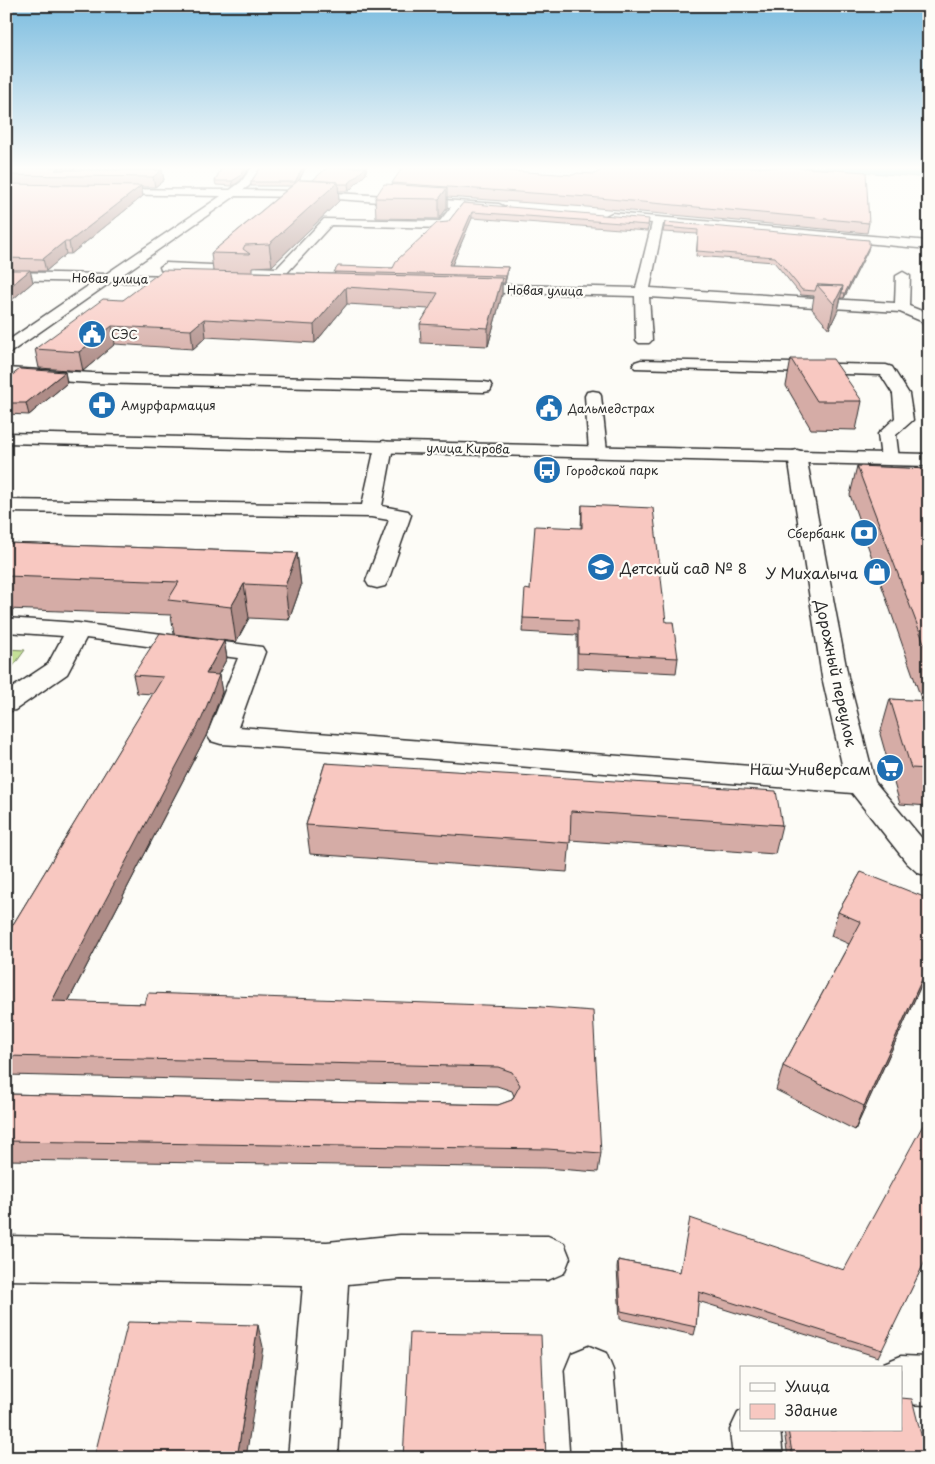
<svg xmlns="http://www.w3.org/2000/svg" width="935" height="1464" viewBox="0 0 935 1464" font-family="'Playpen Sans',sans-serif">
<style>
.green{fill:#c4e097;stroke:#788661}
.water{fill:#78c8d1;stroke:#59898f}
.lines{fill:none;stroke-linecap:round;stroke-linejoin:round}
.minor-casing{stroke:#2b2b2b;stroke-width:3}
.major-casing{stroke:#2b2b2b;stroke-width:3}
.minor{fill:#fdfcf7;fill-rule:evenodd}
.major{fill:#fdfcf7;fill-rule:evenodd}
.wall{fill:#d5aca6;stroke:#2b2b2b}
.shaded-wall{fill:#ae8c87;stroke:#2b2b2b}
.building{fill:#f8c8c1;stroke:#2b2b2b}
.labels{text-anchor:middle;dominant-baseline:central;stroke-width:4.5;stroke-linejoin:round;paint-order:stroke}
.far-street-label{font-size:12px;fill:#2b2b2b;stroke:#fdfcf7}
.far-poi-label{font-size:12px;fill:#2b2b2b;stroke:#fdfcf7;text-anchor:start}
.poi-label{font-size:15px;fill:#2b2b2b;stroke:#fdfcf7;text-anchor:end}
.street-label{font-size:15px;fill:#2b2b2b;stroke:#fdfcf7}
</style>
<rect width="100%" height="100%" fill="#fdfcf7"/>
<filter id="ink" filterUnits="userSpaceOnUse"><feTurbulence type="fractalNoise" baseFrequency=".02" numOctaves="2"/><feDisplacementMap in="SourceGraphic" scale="10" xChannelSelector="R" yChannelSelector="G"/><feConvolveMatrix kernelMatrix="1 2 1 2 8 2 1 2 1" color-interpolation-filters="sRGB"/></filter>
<g filter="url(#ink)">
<path class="green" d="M6 649 25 650 6 676Z"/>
<path class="water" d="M805 167H929V178Z"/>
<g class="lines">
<g class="minor-casing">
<path id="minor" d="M252 167H262L249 186 243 190C329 191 414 198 499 204L505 207 499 210 462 208 447 227 443 228 331 225 285 275 280 276 161 270 160 267 166 263 277 268 324 219 440 221 451 207 308 197 235 196 122 275 188 276 195 280 193 283 111 282 11 352 6 354V342L94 282 6 280V272L106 274 221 196 105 194 101 193 100 191 101 189 230 190 241 182Z
M612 213 929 241V249L663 224 650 288 895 303 896 276 903 272 910 276 909 306 929 314V326L924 325 921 321 900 312 649 297 652 340 649 343H639L636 340 635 296 466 292 459 288 466 284 636 288 652 223 608 218 606 216Z
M641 360 886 365 892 367 909 394 913 420 896 435 899 459 897 463 890 465 883 463 881 459 878 434 895 418 893 394 881 375 635 368 633 365 635 362Z
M6 368 92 373 484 382 490 383 492 387 490 391 484 392 92 383 6 378Z
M593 391 599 392 601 396 607 451 605 455 598 457 591 455 589 451 585 396 587 392Z
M384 441 391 443 393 447 382 506 408 511 411 515 388 581 385 586 377 588 369 586 366 581 389 520 371 517 6 512V500L362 505 375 447 377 443Z
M797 450 804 452 806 456 848 677 875 782 929 847V876L918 873 907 863 852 793 321 750 221 744 211 741 207 735 238 658 86 638 67 674 15 710 6 712V692L48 664 63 636 6 632V618L78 623 262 647 265 652 238 727 844 773 822 677 788 456 790 452Z
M400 1235 548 1236 564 1243 570 1258 564 1273 548 1280 400 1279 348 1284 338 1458H288L303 1285 6 1280V1236L327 1242Z
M589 1346 606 1353 613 1370 621 1458H571L565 1370 572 1353Z
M901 1356 929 1357V1405L901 1404V1368H882L884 1363Z
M741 1411V1430H780L783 1458H733L730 1430 738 1413Z"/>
</g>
<g class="major-casing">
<path id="major" d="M6 433 929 454V466L6 443Z"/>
</g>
<use href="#minor" class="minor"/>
<use href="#major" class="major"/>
</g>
<path class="wall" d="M6 167H76L71 170H162L164 180 155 187H141L143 196 71 254H66L46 271H30L33 282 6 305Z
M222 167H250L240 181 233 186 216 185 215 181Z
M261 167H306L299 180H313L366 167V174L349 191H338L339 201 272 266 252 267V272L335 274 334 272 393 268 448 222 463 203 649 225 647 231 472 218 452 265 508 267 507 274 505 283H502V295L488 346 421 343 420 324 429 309 347 304 315 343 206 337 193 349 115 344 83 371 39 368 35 349 123 300 213 271 211 253 291 186H251V182Z
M470 168 869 223 867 233 587 207 447 197V208L439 219 376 218 375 198 392 185V183Z
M665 222 868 250 844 298H841L838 310 829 329 812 309 814 296 801 295 774 262 696 256 698 234 663 232Z
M791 359 862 401 856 430 811 429 786 386Z
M65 372 67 383 29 415 6 414V380Z
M857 466 929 469V806L900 804 880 734 890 699 922 701 850 495Z
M582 505 666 622 678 658 676 673 577 668V635L522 632 523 618 530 590 581 528Z
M6 543 297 553 301 586 289 620 249 618 236 642 174 634 171 615 6 609Z
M224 641 227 658 218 675 222 692 206 736 68 1002 145 1004 541 1007 601 1153 598 1172 545 1168 6 1160V1094L498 1105 512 1100 514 1096 512 1091 497 1086 6 1075V936L153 694 137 693 133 675Z
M325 763 782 825 775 854 570 840 567 872 310 854 306 825Z
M861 872 929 968 855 1130 776 1090 783 1066 849 944 831 936 838 912Z
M929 1253 878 1357 698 1301 696 1327 694 1335 620 1319 617 1268 618 1260 680 1272 844 1270Z
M784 1430H901L927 1458H788Z"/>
<path class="shaded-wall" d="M60 167H76L64 175 55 170Z
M246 167H250L240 181 233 186 232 181Z
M303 167H306L296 186 295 182Z
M366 167V174L349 191 348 184Z
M162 170 164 180 155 187 153 177Z
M338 182 339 201 272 266 269 244Z
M141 186 143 196 71 254 69 242Z
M447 188V208L439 219V199Z
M472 212V218L449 272V265Z
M64 242 66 254 46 271 43 259Z
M869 246 868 250 844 298 845 293Z
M508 267 507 274 505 283V276Z
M30 270 33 282 6 305V290Z
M502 278V295L488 346V328Z
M843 286 838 310 829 329 834 304Z
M346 287 347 304 315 343 314 325Z
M204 319 206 337 193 349 191 330Z
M112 326 115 344 83 371 79 352Z
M65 372 67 383 29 415 26 403Z
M297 553 301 586 289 620 285 586Z
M244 584 249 618 236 642 231 607Z
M224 641 227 658 209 692 206 674Z
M219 675 222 692 206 736 58 1021 52 1001Z
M929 964V968L855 1130 864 1106Z
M258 1325 263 1347 246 1458H237Z"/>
<path class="building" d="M6 167H60L55 170H162L153 177 6 175Z
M222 167H246L239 177 232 181H215Z
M261 167H303L295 182H251Z
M328 167H366L348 184H338V182L313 180Z
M403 167H466L465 168 573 175 577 173 595 174 606 167H791L866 172 869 223 588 197 392 183Z
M299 180 338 182 269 244 245 245 243 249 250 254 211 253Z
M6 184 141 186 69 242H64L43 259 6 258Z
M384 184 447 188 439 199 375 198Z
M463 203 649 219 648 225 472 212 449 265 508 267 505 276 334 272 338 266 393 268 397 260 437 223 448 222Z
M665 222 869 240V246L845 293H842L843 286 817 285 815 291 802 290 775 257 697 251 698 230 664 227Z
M6 270H30L6 290Z
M163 270 502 278 488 328 420 324 438 293 346 287 314 325 204 319 191 330 112 326 79 352 35 349 103 299 123 300Z
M817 285 843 286 834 304Z
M791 359H833L862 401H817Z
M20 369 65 372 26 403H6V380Z
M857 466 929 469V656Z
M582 505 653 508 666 622H673L678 658 578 653V620L523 618 525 589 530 590 535 526 582 528Z
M6 543 297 553 285 586 244 584 231 607 168 600 179 582 6 576Z
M160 633 224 641 206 674 219 675 202 718 52 1001 145 1004 148 993 541 1007 593 1011 601 1153 547 1149 6 1141V1094L498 1105 512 1100 520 1085 512 1072 498 1067 6 1056V936L163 677 133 675Z
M890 699 929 701V769L911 768Z
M325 763 776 791 782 825 571 811 570 843 306 825Z
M861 872 929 899V964L864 1106 783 1066 861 922 838 912Z
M929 1114V1253L882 1350 699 1292 696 1327 621 1311 618 1260 680 1272 690 1218 844 1270Z
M128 1322 258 1325 237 1458H94Z
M410 1333 541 1335 546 1458H403Z
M901 1398 912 1399 927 1458H793L788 1430H901Z"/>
</g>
<linearGradient id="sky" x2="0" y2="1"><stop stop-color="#7bbcdf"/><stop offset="0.45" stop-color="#fefefb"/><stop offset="1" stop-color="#fefefb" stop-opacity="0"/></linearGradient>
<rect width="935" height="372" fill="url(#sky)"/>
<defs>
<g id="civic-disc" transform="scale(1.4375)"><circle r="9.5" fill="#1f6fb2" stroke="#fdfcf7"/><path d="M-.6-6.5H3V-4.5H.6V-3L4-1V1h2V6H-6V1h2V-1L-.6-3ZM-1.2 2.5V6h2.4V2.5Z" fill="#fff"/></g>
<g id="pharmacy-disc" transform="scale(1.4375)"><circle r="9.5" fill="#1f6fb2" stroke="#fdfcf7"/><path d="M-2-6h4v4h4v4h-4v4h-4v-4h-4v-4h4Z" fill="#fff"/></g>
<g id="bus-disc" transform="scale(1.4375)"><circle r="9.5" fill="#1f6fb2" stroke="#fdfcf7"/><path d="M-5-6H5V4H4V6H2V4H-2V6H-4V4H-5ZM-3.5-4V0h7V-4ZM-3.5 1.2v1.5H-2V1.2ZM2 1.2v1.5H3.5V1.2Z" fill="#fff"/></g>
<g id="bank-disc" transform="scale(1.4375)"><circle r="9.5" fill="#1f6fb2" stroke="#fdfcf7"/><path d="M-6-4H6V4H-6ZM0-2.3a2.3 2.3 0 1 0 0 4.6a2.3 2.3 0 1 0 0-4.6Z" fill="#fff"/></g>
<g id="school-disc" transform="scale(1.4375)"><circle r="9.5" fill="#1f6fb2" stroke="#fdfcf7"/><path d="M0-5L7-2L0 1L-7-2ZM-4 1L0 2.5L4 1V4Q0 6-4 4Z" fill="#fff"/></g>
<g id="shop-disc" transform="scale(1.4375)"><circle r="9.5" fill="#1f6fb2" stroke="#fdfcf7"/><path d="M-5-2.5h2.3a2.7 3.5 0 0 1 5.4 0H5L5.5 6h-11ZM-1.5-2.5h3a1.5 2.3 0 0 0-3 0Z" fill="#fff"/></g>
<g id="supermarket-disc" transform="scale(1.4375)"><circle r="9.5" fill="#1f6fb2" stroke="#fdfcf7"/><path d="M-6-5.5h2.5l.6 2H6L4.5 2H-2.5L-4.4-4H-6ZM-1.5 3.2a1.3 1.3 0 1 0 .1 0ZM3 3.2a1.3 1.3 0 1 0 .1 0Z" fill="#fff"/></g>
</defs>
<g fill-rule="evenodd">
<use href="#civic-disc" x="92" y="334"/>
<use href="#pharmacy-disc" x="102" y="405"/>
<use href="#civic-disc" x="549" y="408"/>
<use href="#bus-disc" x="547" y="470"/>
<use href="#bank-disc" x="864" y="533"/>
<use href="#school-disc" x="601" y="567"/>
<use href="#shop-disc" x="877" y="572"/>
<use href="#supermarket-disc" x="890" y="768"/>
</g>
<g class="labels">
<g class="far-street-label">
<text transform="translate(110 278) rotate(1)">Новая улица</text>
<text transform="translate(545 290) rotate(1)">Новая улица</text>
<text transform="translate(468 448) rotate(1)">улица Кирова</text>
</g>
<g class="far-poi-label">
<text x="111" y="334">СЭС</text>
<text x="121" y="405">Амурфармация</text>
<text x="568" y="408">Дальмедстрах</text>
<text x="566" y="470">Городской парк</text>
<text x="845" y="533" text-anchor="end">Сбербанк</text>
</g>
<g class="poi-label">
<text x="620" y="567" text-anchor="start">Детский сад № 8</text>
<text x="858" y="572">У Михалыча</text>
<text x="871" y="768">Наш Универсам</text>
</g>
<g class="street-label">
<text transform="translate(837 673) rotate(78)">Дорожный переулок</text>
</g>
</g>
<rect width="935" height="1464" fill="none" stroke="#fdfcf7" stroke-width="25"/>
<rect x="12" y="12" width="910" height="1439" fill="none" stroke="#2b2b2b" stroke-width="2" filter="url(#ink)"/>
<rect x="740" y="1366" width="162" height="65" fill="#fdfcf7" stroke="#a9a8a5"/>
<rect x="750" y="1383" width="25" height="8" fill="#fdfcf7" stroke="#a9a8a5"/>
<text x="785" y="1392" font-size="15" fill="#2b2b2b">Улица</text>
<rect x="750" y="1404" width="25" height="15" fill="#f8c8c1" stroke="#a9a8a5"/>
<text x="785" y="1416" font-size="15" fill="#2b2b2b">Здание</text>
</svg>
